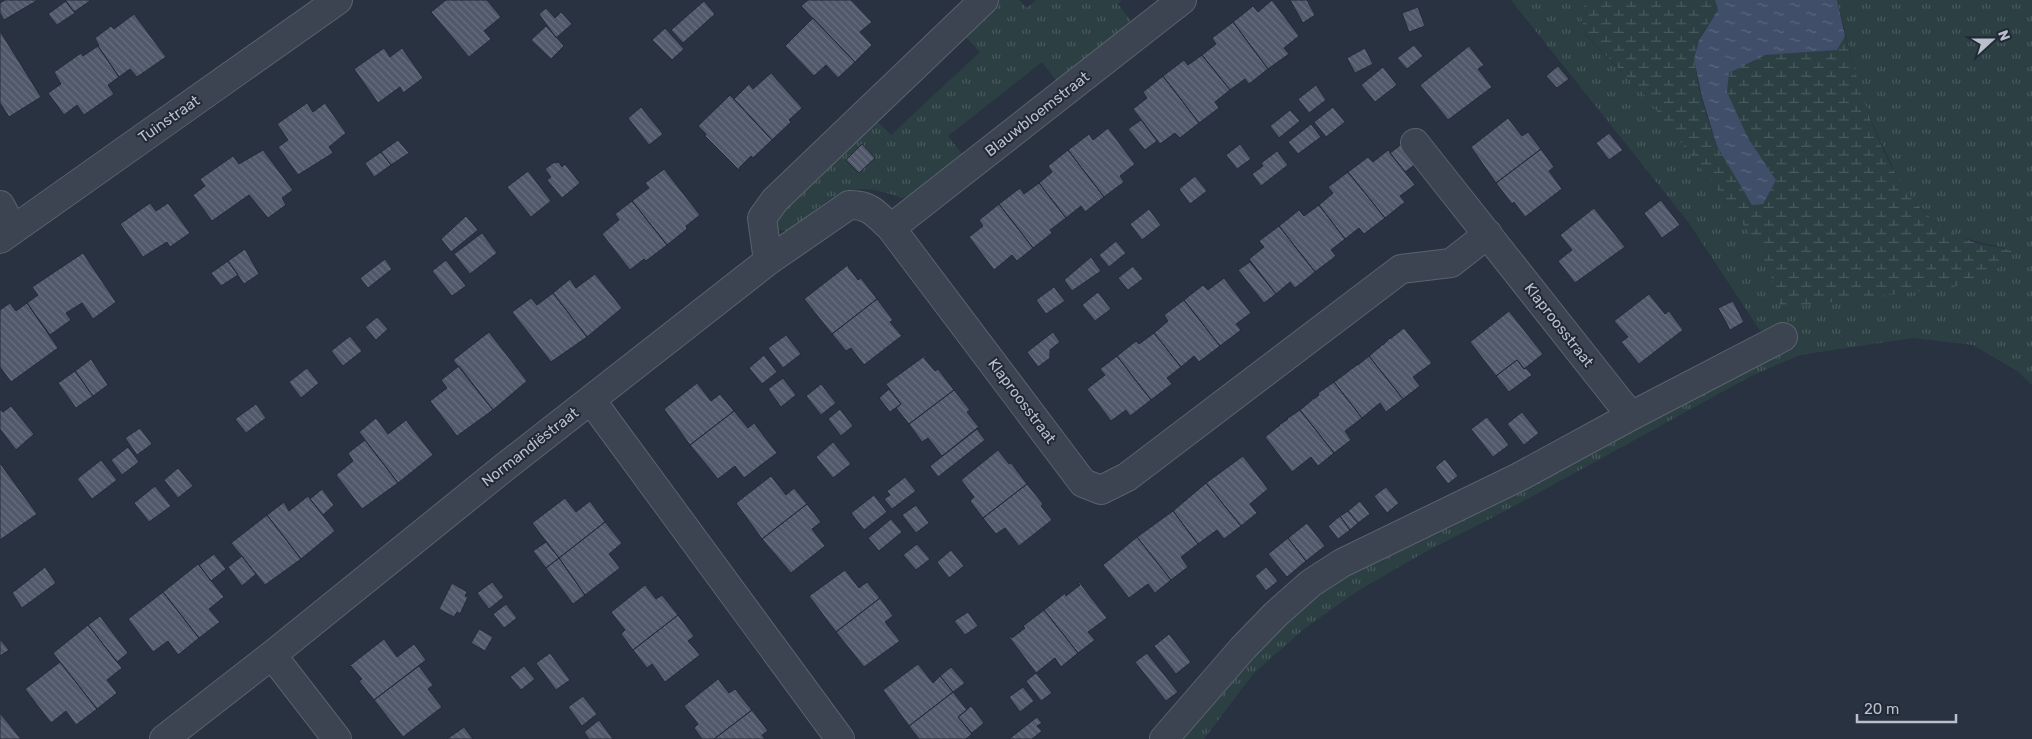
<svg xmlns="http://www.w3.org/2000/svg" width="2032" height="739" viewBox="0 0 2032 739" font-family="Rubik,sans-serif">
<style>
.grass{fill:url(#grass-tufts)}
.wetland{fill:url(#wetland-marsh)}
.water{fill:url(#water-ripples)}
.building{fill:url(#building-back-hatch);stroke:#242b38}
.lines{fill:none;stroke-linecap:round;stroke-linejoin:round}
.street-casing{stroke:#5b626e;stroke-width:30}
.street{stroke:#3d4451;stroke-width:28}
.labels{text-anchor:middle;dominant-baseline:central;stroke-width:4;stroke-linejoin:round;paint-order:stroke}
.street-label{font-size:15px;fill:#babfcb;stroke:#222936}
</style>
<defs>
<pattern id="grass-tufts" width="24" height="20" patternUnits="userSpaceOnUse" patternTransform="scale(1.25)"><rect width="24" height="20" fill="#2c4043"/><path d="M3 7l-1-3M5 7V3M7 7l1-3M15 17l-1-3M17 17v-4M19 17l1-3" fill="none" stroke="#485a5d"/></pattern>
<pattern id="wetland-marsh" width="20" height="14" patternUnits="userSpaceOnUse" patternTransform="scale(1.25)"><rect width="20" height="14" fill="#2c4043"/><path d="M1 5h8M5 5V1M11 12h8M15 12V8" fill="none" stroke="#485a5d"/></pattern>
<pattern id="water-ripples" width="26" height="14" patternUnits="userSpaceOnUse" patternTransform="scale(1.25)"><rect width="26" height="14" fill="#414e69"/><path d="M2 4q2-2 4 0t4 0M15 11q2-2 4 0t4 0" fill="none" stroke="#5a667d"/></pattern>
<pattern id="building-back-hatch" width="6" height="6" patternUnits="userSpaceOnUse" patternTransform="scale(1.25)"><rect width="6" height="6" fill="#50586a"/><path d="M-1 5l2 2M0 0l6 6M5-1l2 2" fill="none" stroke="#676e7e"/></pattern>
</defs>
<rect width="100%" height="100%" fill="#293241"/>
<path class="grass" d="M994 0H1019L1027 8 1036 0H1122L1118 4 1134 25 1059 84 1042 62 948 136 965 158 914 194 902 198C844 176 833 197 789 231L776 229 774 216 873 117 891 135 980 52 962 33Z
M1511 0H1586L1581 16 1585 35 1643 93 1733 210 1759 247 1773 282 1777 301 2015 251 1956 236 1932 219 1904 190 1878 136 1860 91 1837 0H2032V385L2017 371 1973 345 1913 338 1800 355 1751 376 1507 510 1425 552 1356 592 1304 629 1253 674 1204 739H1178L1242 665 1300 608 1336 580 1794 343 1759 329 1689 223Z"/>
<path class="wetland" d="M1586 0H1715L1718 10C1712 19 1704 29 1699 39 1687 68 1708 118 1717 146L1776 180 1748 138 1727 92 1729 73 1765 55 1836 50 1845 36C1864 103 1888 200 1956 235 1973 244 1996 247 2015 251L2003 265 1984 276 1953 287 1784 308 1777 301 1773 282 1759 247 1733 210 1643 93 1585 34 1581 16Z"/>
<path class="water" d="M1715 0H1837L1845 36 1837 50 1765 55 1729 73 1727 92 1748 138 1776 180 1763 204 1752 205 1717 146 1702 97 1694 59 1699 40 1718 10Z"/>
<path class="building" d="M5 0H38L4 20 0 13V3Z
M65 0H90V1L74 12Z
M446 0H487L501 17 484 31 491 39 469 57 431 12Z
M808 0H851L872 22 860 32 872 45 855 62 801 6Z
M1272 0 1299 36 1284 48 1289 54 1268 69 1233 22 1253 6 1258 12Z
M1290 0H1307L1315 15 1303 23Z
M66 1 75 13 57 25 48 14Z
M704 1 715 14 683 43 671 30Z
M1418 7 1425 26 1409 32 1402 13Z
M546 8 555 18 561 12 572 24 556 38 539 14Z
M134 14 166 57 137 77 130 69 119 77 98 46H99L95 38 111 26 114 29Z
M813 18 855 62 838 78 826 65 814 76 785 46Z
M1233 22 1268 69 1249 84 1245 79 1230 90 1202 55 1216 44 1212 38Z
M546 26 564 46 551 59 531 40Z
M665 28 684 49 672 60 652 40Z
M0 31 41 97 9 117 0 103Z
M1414 45 1423 56 1407 69 1397 58Z
M98 46 119 77 108 85 114 94 84 115 77 105 64 115 48 93 61 84 54 72 81 53 83 56Z
M1469 46 1484 65 1478 69 1492 87 1448 120 1420 85Z
M384 48 390 57 402 48 423 78 403 93 400 87 378 103 354 69Z
M1365 48 1373 64 1355 73 1347 58Z
M1202 55 1230 90 1215 102 1219 108 1199 123 1163 76 1184 60 1188 65Z
M1558 66 1569 79 1557 88 1546 76Z
M1383 67 1397 85 1375 102 1361 85Z
M771 73 804 110 802 108 789 120 791 122 772 140 734 99 749 84 753 89Z
M1163 76 1199 123 1180 138 1175 133 1160 144 1133 109 1147 98 1143 92Z
M1316 85 1326 100 1309 113 1298 99Z
M730 95 772 140 753 158 751 156 739 168 740 171 705 136 706 134 698 126Z
M307 103 313 112 325 103 346 133 329 147 333 153 298 175 278 147 288 140 277 124Z
M641 107 663 134 649 145 628 118Z
M1333 107 1345 122 1326 137 1314 122Z
M1290 110 1300 121 1279 138 1270 126Z
M1508 118 1522 136 1528 132 1541 149 1496 183 1471 147Z
M1141 120 1157 141 1145 150 1128 129Z
M1311 124 1321 137 1298 154 1288 142Z
M1108 128 1135 164 1120 176 1124 182 1104 197 1068 150 1089 134 1093 140Z
M1609 133 1623 150 1609 160 1596 143Z
M398 140 409 153 391 165 381 152Z
M862 144 875 158 859 173 846 160Z
M1240 144 1251 159 1237 169 1226 155Z
M1402 144 1417 163 1405 172 1390 153Z
M1541 149 1554 167 1549 171 1562 189 1525 217 1514 202 1512 204 1496 183Z
M263 150 293 190 282 198 286 205 268 218 249 195 212 221 193 195 205 186 200 179 233 156 239 164Z
M1068 150 1104 197 1085 212 1081 206 1066 218 1039 183 1052 172 1048 166Z
M1388 150 1415 185 1400 196 1405 202 1385 218 1348 172 1368 157 1373 162Z
M1277 151 1288 165 1261 186 1252 174 1263 166 1261 163Z
M381 152 391 165 374 177 365 163Z
M559 162 562 167 565 164 580 183 562 198 547 180 551 177 545 169 553 163Z
M664 169 700 215 686 226 687 229 667 245 632 201 649 188 645 183Z
M528 171 551 201 531 217 507 187Z
M1348 172 1385 218 1364 234 1359 228 1345 239 1319 205 1333 193 1328 187Z
M1195 176 1207 191 1190 204 1179 189Z
M1039 183 1066 218 1050 230 1052 233 1033 248 999 204 1020 188 1024 194Z
M1661 200 1680 225 1662 238 1644 213Z
M632 201 667 245 646 261 644 259 630 270 602 234 619 220 615 214Z
M150 203 156 211 168 203 190 233 170 247 167 242 143 257 120 224Z
M999 204 1033 248 1017 261 1012 255 994 270 969 237 983 226 979 220Z
M1319 205 1345 239 1331 250 1336 256 1315 272 1279 226 1299 210 1304 216Z
M1594 208 1625 247 1575 283 1558 261 1572 250 1560 235Z
M1149 209 1161 225 1142 240 1130 224Z
M466 216 478 230 451 252 441 239Z
M1279 226 1315 272 1295 288 1290 282 1276 294 1249 259 1264 247 1259 241Z
M482 233 497 253 470 274 454 254Z
M1116 241 1126 253 1109 267 1099 255Z
M245 249 259 274 244 284 228 261Z
M83 253 116 302 93 319 82 303 66 313 71 320 50 335 27 303 38 295 32 287Z
M1091 257 1101 271 1072 291 1064 280Z
M385 259 392 269 368 288 360 278Z
M446 260 466 286 452 296 432 271Z
M228 261 238 275 221 286 211 273Z
M1250 262 1276 294 1264 303 1238 270Z
M849 264 848 267 858 280 861 278 877 299 832 334 804 299Z
M1133 266 1143 279 1128 290 1118 278Z
M595 274 622 308 587 337 553 293 570 279 576 288Z
M1224 278 1251 313 1236 324 1241 330 1220 346 1184 300 1203 285 1208 290Z
M1054 287 1065 301 1046 314 1036 300Z
M1098 292 1111 309 1095 321 1082 305Z
M553 293 587 337 551 362 512 312 531 298 537 305Z
M1649 294 1665 314 1669 311 1683 330 1639 364 1621 342 1628 337 1614 321Z
M877 299 893 320 890 322 901 335 904 334 864 365 851 348 846 351 832 334Z
M1184 300 1220 346 1199 362 1194 356 1181 367 1154 333 1168 321 1164 315Z
M1733 301 1744 322 1730 330 1718 308Z
M10 303 16 311 27 303 58 348 11 382 0 367V310Z
M1509 311 1543 354 1524 369 1517 360 1496 376 1470 342Z
M377 317 388 329 376 340 365 327Z
M1404 328 1432 363 1413 377 1420 386 1403 399 1369 356 1381 346 1382 344 1383 345 1388 340 1389 338 1390 339Z
M489 332 527 381 493 410 453 360Z
M1053 332 1060 342 1050 350V358L1038 367 1027 352Z
M1154 333 1181 367 1167 378 1172 384 1151 400 1117 356 1136 341 1139 344Z
M786 335 801 354 783 368 768 348Z
M350 336 362 351 343 366 331 351Z
M764 355 777 372 762 384 749 368Z
M926 355 927 356 924 358 935 371 938 369 954 390 909 424 896 408 901 404 886 384Z
M1117 356 1151 400 1130 416 1126 410 1111 421 1087 389 1105 375 1100 369Z
M1369 356 1403 399 1386 412 1380 403 1362 418 1334 382 1349 371V369L1350 370 1357 365V363L1358 365Z
M91 359 108 385 93 396 75 371Z
M1517 360 1524 369 1526 368 1532 375 1509 392 1496 376Z
M459 366 493 410 457 436 430 401 447 388 441 380Z
M307 368 319 383 301 398 289 382Z
M75 371 93 396 76 408 58 383Z
M783 378 796 395 781 407 768 389Z
M1334 382 1362 418 1345 431 1351 440 1334 453 1300 410 1312 400 1311 399H1314L1319 395 1318 393Z
M697 383 711 401 720 394 734 411 690 445 664 409Z
M821 384 836 403 821 415 806 396Z
M889 389 901 404 890 412 879 398Z
M954 390 970 410 967 412 978 426 981 425 942 456 928 438 922 442 909 424Z
M256 404 266 418 246 433 235 419Z
M11 406 34 434 16 450 0 429V409L3 412Z
M840 409 853 426 841 436 828 419Z
M1300 410 1334 453 1318 466 1311 457 1292 472 1265 437 1280 425 1279 424H1281L1288 419 1287 417 1288 418Z
M734 411 748 428 754 423 777 453 744 478 735 466 718 479 690 445Z
M1522 412 1539 433 1524 445 1507 424Z
M1487 417 1509 445 1493 457 1471 429Z
M376 418 388 434 406 420 433 455 398 483 359 432Z
M140 428 152 444 137 455 125 438Z
M977 429 985 440 938 477 930 466Z
M365 440 398 483 362 509 336 475 353 461 348 453Z
M833 442 851 464 833 478 816 457Z
M128 447 139 462 122 475 111 460Z
M998 450 1009 464 1011 463 1027 484 983 518 970 501 974 497 961 480Z
M1243 456 1268 489 1250 504 1257 513 1241 526 1206 483Z
M1445 459 1458 476 1448 484 1435 467Z
M101 460 117 480 92 499 77 479Z
M0 463 37 514 0 540Z
M178 468 193 486 178 498 164 480Z
M771 476 786 495 794 488 807 504 762 539 736 503Z
M905 477 916 491 892 509 884 499 890 495 887 491Z
M1206 483 1241 526 1224 539 1217 530 1198 544 1173 511Z
M1027 484 1043 504 1041 506 1052 520 1019 546 1005 528 996 534 983 518Z
M155 486 171 506 149 522 134 503Z
M1386 487 1399 503 1387 513 1374 496Z
M322 489 334 505 323 515 310 499Z
M874 495 887 512 864 530 851 513Z
M308 496 335 531 301 559 267 515 284 502 289 511Z
M565 498 576 512 590 501 605 522 559 558 532 523Z
M1360 501 1370 514 1358 523 1348 511Z
M807 504 821 522 812 529 825 546 791 573 762 539Z
M916 505 929 523 916 533 902 515Z
M1173 511 1198 544 1181 557 1188 567 1171 580 1137 537Z
M1348 511 1358 523 1350 530 1340 516Z
M267 515 301 559 265 585 231 543Z
M1340 516 1350 530 1338 539 1328 526Z
M891 519 902 532 879 551 868 538Z
M605 522 622 543 609 554 620 568 585 595 559 558Z
M1307 523 1325 546 1306 561 1288 538Z
M1137 537 1171 580 1155 593 1148 584 1129 598 1103 565Z
M1288 538 1306 561 1287 577 1268 554Z
M546 542 559 558 546 568 533 551Z
M917 544 930 559 916 570 903 555Z
M951 550 964 566 949 578 937 562Z
M214 554 226 569 211 581 199 565Z
M242 556 256 574 242 586 228 567Z
M559 558 585 595 573 604 546 568Z
M198 564 224 597 209 609 220 622 199 638 163 592Z
M45 567 56 583 22 608 12 593Z
M1266 567 1278 581 1266 591 1255 576Z
M845 570 859 588 867 582 880 598 836 632 809 596Z
M492 582 504 597 489 609 477 593Z
M1079 582 1107 618 1088 632 1095 640 1078 653 1044 610 1065 593 1066 596 1080 585 1078 583Z
M452 583 467 592 465 596 468 597 460 614 457 612 454 617 439 609Z
M645 585 656 599 662 595 678 615 633 650 621 634 625 630 611 612Z
M163 592 199 638 178 655 168 641 153 652 128 619Z
M880 598 893 616 885 622 900 641 864 667 836 632Z
M506 604 517 618 504 628 493 614Z
M1044 610 1078 653 1061 667 1055 658 1036 673 1009 637 1010 636 1012 638 1025 628 1023 626Z
M968 612 978 626 965 635 954 621Z
M678 615 694 636 688 641 700 655 665 682 652 664 647 668 633 650Z
M100 616 128 653 117 662 88 625Z
M88 625 122 668 107 680 117 693 97 709 53 653Z
M479 629 493 637 485 651 471 643Z
M1169 634 1191 662 1176 674 1154 646Z
M0 639 9 650 0 656Z
M384 639 397 657 414 644 426 660 374 700 359 681 362 679 351 666 348 667Z
M550 653 570 680 556 690 536 663Z
M1147 653 1178 692 1166 701 1135 662Z
M60 662 97 709 76 725 66 711 51 723 25 689Z
M918 664 933 683 940 676 953 692 909 726 883 690Z
M419 666 433 685 428 689 442 707 403 737 374 700Z
M524 666 535 679 521 690 510 677Z
M951 667 965 683 953 692 940 676Z
M1036 673 1052 693 1041 701 1026 681Z
M718 679 729 693 735 689 752 710 714 739H702L694 728 698 724 684 706Z
M1023 687 1034 701 1020 712 1009 697Z
M953 692 967 710 958 717 972 734 966 739H919L909 726Z
M583 696 597 714 582 726 568 707Z
M971 706 984 723 972 733 958 717Z
M752 710 768 731 762 735 765 739H714Z
M0 713 21 739H0Z
M1037 717 1042 723 1037 726 1042 731 1032 739H1009Z
M599 720 613 739H589L584 732Z
M464 727 473 739H447Z"/>
<g class="lines">
<g class="street-casing">
<path id="street" d="M1415 143 1631 416
M0 205 13 229
M891 228 1182 0
M0 239 338 0
M768 261 762 218 775 200 984 0
M591 400 840 739
M272 655 337 739
M164 739 272 655 506 466 768 261 849 205C870 204 877 215 891 228L1083 483 1101 490 1127 477 1401 269 1451 263 1488 234
M1164 739 1243 648 1276 614 1311 583 1342 563 1519 477 1631 416 1783 337"/>
</g>
<use href="#street" class="street"/>
</g>
<g class="labels">
<g class="street-label">
<text transform="translate(1037 114) rotate(-38)">Blauwbloemstraat</text>
<text transform="translate(169 119) rotate(-35)">Tuinstraat</text>
<text transform="translate(1559 325) rotate(52)">Klaproosstraat</text>
<text transform="translate(1022 401) rotate(53)">Klaproosstraat</text>
<text transform="translate(530 447) rotate(-38)">Normandiëstraat</text>
</g>
</g>
<g transform="translate(1992 40) rotate(69)" stroke="#222936" stroke-width="4" paint-order="stroke">
<path d="M0-4L9 19L0 12L-9 19Z" fill="#babfcb"/>
<text y="-8" font-size="14" font-weight="bold" text-anchor="middle" fill="#babfcb">N</text>
</g>
<path d="M1857 714v8h99v-8" fill="none" stroke="#babfcb" stroke-width="2.5"/>
<text x="1864" y="714" font-size="15" fill="#babfcb" stroke="#222936" stroke-width="4" paint-order="stroke">20 m</text>
</svg>
